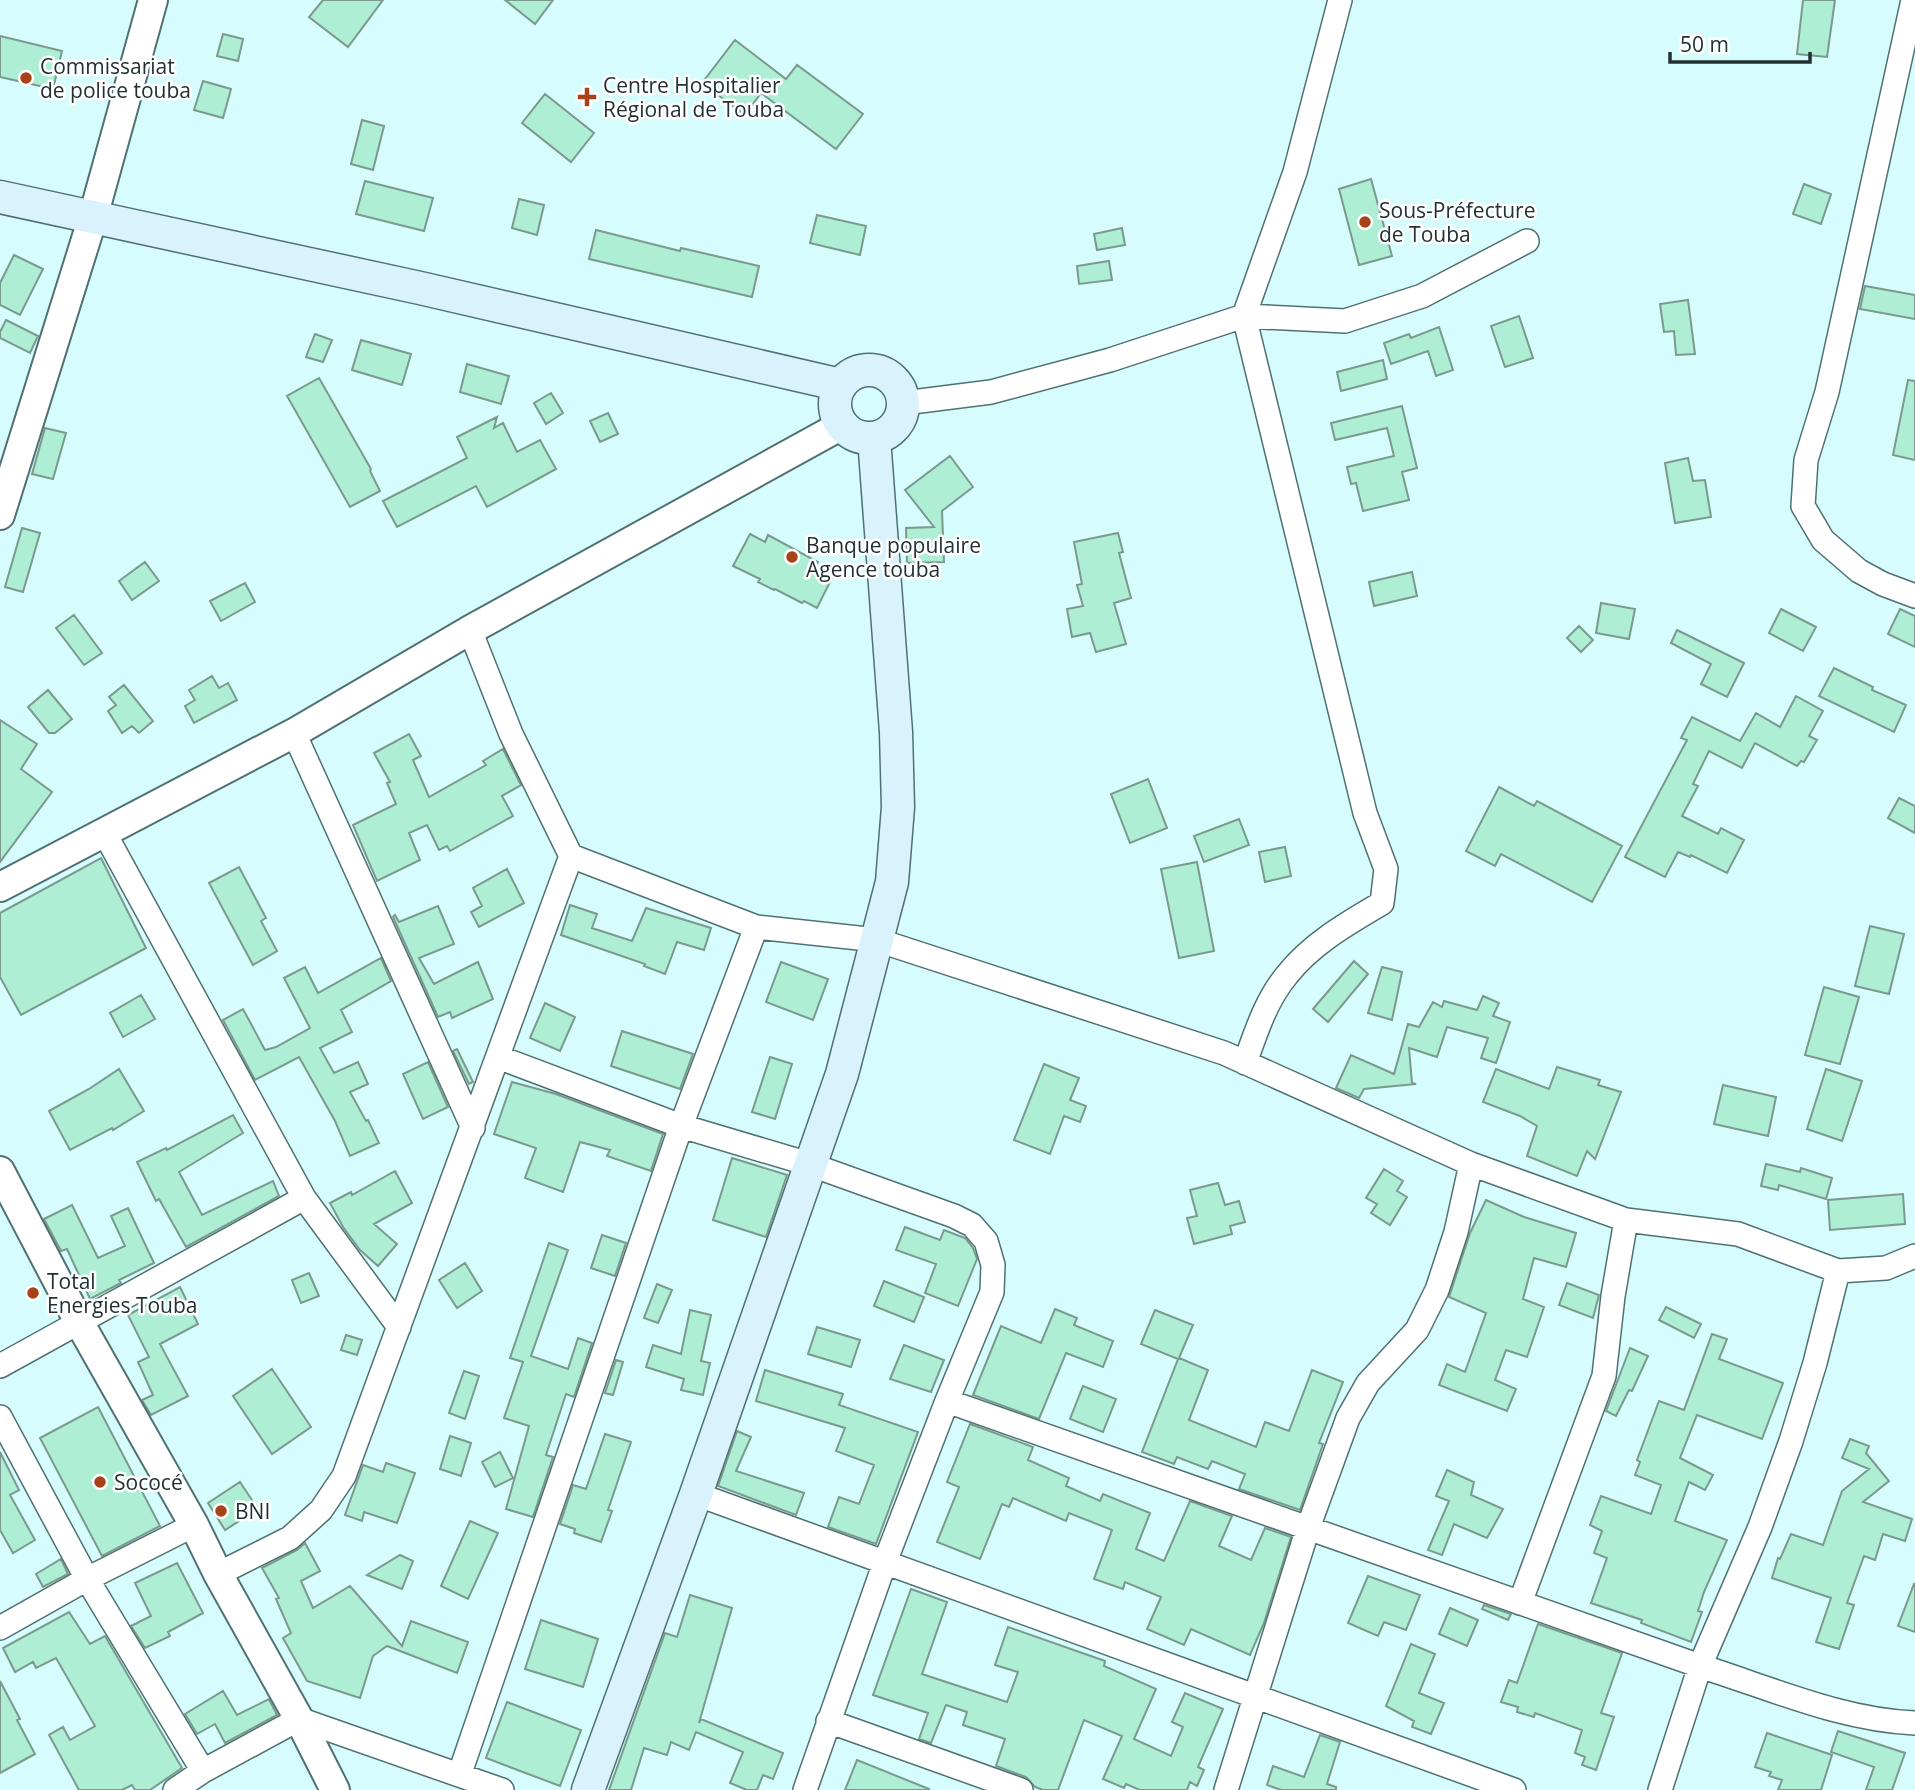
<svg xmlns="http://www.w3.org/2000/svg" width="1915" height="1790" viewBox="0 0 1915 1790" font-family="'Open Sans',sans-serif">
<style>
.building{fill:#adeed4;stroke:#7b9a8d;stroke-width:2}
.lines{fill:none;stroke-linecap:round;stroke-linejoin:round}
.minor-casing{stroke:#507173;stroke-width:26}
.tertiary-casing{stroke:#507173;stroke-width:32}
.secondary-casing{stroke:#507173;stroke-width:35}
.minor{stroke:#fff;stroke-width:23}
.tertiary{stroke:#fff;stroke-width:28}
.secondary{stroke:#daf2fe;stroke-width:32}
.poi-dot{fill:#a84219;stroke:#fff;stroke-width:2.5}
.labels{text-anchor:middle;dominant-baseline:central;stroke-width:5;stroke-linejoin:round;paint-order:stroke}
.poi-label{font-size:21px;fill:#233132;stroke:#fff;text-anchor:start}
</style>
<rect width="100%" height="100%" fill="#d6fcfd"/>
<path class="building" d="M323 0H383L348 47 309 17Z
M505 0H553L535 24Z
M1803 0H1835L1827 57 1797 54Z
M223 34 243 39 238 61 217 56Z
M0 36 62 51 53 89 0 77Z
M735 40 786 79 797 65 863 114 836 149 761 93 745 115 702 83Z
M203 81 231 89 223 118 194 110Z
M545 94 594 133 571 162 522 123Z
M362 120 384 126 373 170 351 164Z
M1371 179 1392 256 1359 265 1339 189Z
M365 181 433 198 424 231 356 214Z
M1804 184 1831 194 1821 224 1793 214Z
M519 199 544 205 537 235 512 228Z
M817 215 866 226 860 255 810 243Z
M1122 228 1125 245 1097 250 1094 234Z
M596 230 680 251 681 248 759 266 752 297 589 259Z
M14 255 43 269 20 315 0 305V283Z
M1109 261 1112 280 1079 284 1077 266Z
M1865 286 1915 295V319L1860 309Z
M1688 300 1695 354 1676 355 1674 331 1664 332 1660 304Z
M1519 316 1533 358 1505 367 1491 326Z
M6 320 38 336 30 353 0 338V332Z
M1439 327 1453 370 1436 376 1428 351 1391 364 1384 343 1409 334 1411 338Z
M315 334 332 340 323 362 306 357Z
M361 340 411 354 402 385 352 370Z
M1383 360 1387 379 1341 391 1337 372Z
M467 364 509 376 501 404 460 392Z
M319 378 371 469 370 471 380 491 350 507 287 396Z
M1908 380 1915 381V460L1893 455Z
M551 393 563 413 546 424 534 403Z
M1402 406 1417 468 1402 472 1409 500 1363 511 1356 483 1351 484 1347 467 1394 456 1387 428 1335 440 1331 423Z
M608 413 618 434 600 442 590 421Z
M497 417 494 428 503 423 517 452 540 440 556 469 487 507 476 486 397 527 383 501 467 458 457 437Z
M45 428 66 433 53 479 32 474Z
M950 456 973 487 942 511 944 562 907 563 906 528 934 527 905 490Z
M1688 458 1693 481 1705 480 1711 517 1675 523 1665 463Z
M22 528 40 533 23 592 5 587Z
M1118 533 1123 552 1119 553 1131 598 1114 603 1126 644 1096 652 1090 633 1072 637 1067 609 1083 606 1077 585 1082 584 1074 542Z
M750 534 765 542 768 535 818 562 815 566 833 576 817 608 804 601 802 603 775 589 774 590 758 582 760 579 733 566Z
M145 562 159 581 132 600 119 581Z
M1412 572 1417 596 1374 606 1369 582Z
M245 583 255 602 221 621 210 601Z
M1601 603 1635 609 1629 639 1596 633Z
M1781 609 1816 627 1803 651 1769 633Z
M1900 609 1915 616V647L1888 634Z
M74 615 102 653 84 665 56 628Z
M1579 626 1593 640 1581 652 1567 638Z
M1677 630 1744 663 1727 697 1701 684 1711 664 1671 643Z
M1834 668 1873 687 1872 690 1906 705 1894 732 1819 696Z
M212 676 219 688 228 683 237 700 194 723 185 706 195 700 189 690Z
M124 685 153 721 139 733 132 726 122 733 108 711 116 705 109 697Z
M48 690 72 719 55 733H49L28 707Z
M1796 696 1823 711 1809 736 1817 740 1804 762 1801 761 1797 766 1755 743 1742 768 1709 751 1693 784 1698 786 1682 816 1718 834 1721 828 1744 840 1727 873 1691 855 1690 857 1678 852 1665 877 1625 857 1687 740 1681 738 1692 717 1740 741 1756 713 1780 727Z
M0 720 37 744 21 769 52 792 0 862Z
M409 734 421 756 413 760 429 797 486 765 483 761 503 749 521 785 502 796 513 816 450 851 447 846 439 850 427 825 409 833 420 860 377 881 353 825 396 804 387 783 390 782 374 753Z
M1148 779 1167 828 1130 843 1111 794Z
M1499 787 1534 806 1537 801 1622 846 1592 902 1501 854 1495 866 1466 851Z
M1899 798 1915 806V833L1888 818Z
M1239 819 1249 845 1204 862 1194 836Z
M1285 847 1291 876 1265 882 1259 852Z
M101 858 146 948 21 1015 0 977V913Z
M1197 862 1214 951 1179 958 1161 869Z
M239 867 266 918 261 921 277 951 253 965 209 883Z
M507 869 524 903 479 927 471 912 482 906 473 888Z
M570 905 597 914 592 928 632 941 646 908 711 928 704 950 677 942 665 974 644 966 645 964 561 935Z
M438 906 454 944 419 958 434 984 478 962 493 999 452 1018 450 1012 438 1017 393 917 395 915 399 922Z
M1870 926 1904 934 1889 994 1855 986Z
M381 958 391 981 341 1010 352 1032 320 1048 334 1073 358 1062 368 1084 350 1092 366 1121 368 1120 379 1143 350 1156 335 1121 299 1057 255 1080 223 1020 243 1009 265 1050 276 1047 310 1028 284 978 305 967 318 993Z
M1354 961 1368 974 1328 1022 1313 1009Z
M781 962 828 979 813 1020 766 1002Z
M1382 967 1402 972 1392 1020 1368 1013Z
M1824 987 1859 997 1840 1064 1805 1055Z
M141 995 155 1019 123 1037 110 1013Z
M1483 996 1499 1003 1493 1016 1510 1022 1496 1063 1481 1058 1488 1038 1447 1027 1437 1057 1409 1048 1412 1083 1416 1084 1364 1089 1359 1098 1336 1088 1351 1055 1394 1074 1408 1024 1419 1027 1433 1002 1442 1007 1444 1001 1477 1010Z
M545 1003 575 1017 560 1051 530 1038Z
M622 1031 693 1054 680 1089 611 1066Z
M457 1049 473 1082 469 1084 453 1051Z
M770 1057 792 1064 775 1119 752 1112Z
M428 1062 448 1107 423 1119 403 1074Z
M1044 1064 1079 1078 1070 1100 1086 1106 1080 1122 1064 1116 1050 1154 1014 1140Z
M1557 1067 1600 1080 1598 1085 1621 1092 1595 1159 1587 1151 1577 1176 1527 1156 1537 1126 1520 1116 1483 1102 1496 1069 1549 1089Z
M119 1069 144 1111 113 1130 112 1128 70 1150 49 1111 89 1089Z
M1826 1069 1862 1081 1842 1141 1807 1129Z
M512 1082 556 1094 663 1134 651 1171 607 1156 610 1150 580 1142 563 1192 525 1178 536 1148 494 1134Z
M1723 1085 1776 1097 1768 1136 1714 1124Z
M233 1115 243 1133 179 1172 202 1215 273 1181 279 1196 186 1247 159 1199 156 1201 137 1162 166 1148 167 1150Z
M732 1158 787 1175 766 1237 713 1220Z
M1766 1164 1800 1172 1801 1168 1832 1178 1826 1199 1779 1185 1778 1190 1761 1186Z
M1384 1169 1403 1181 1397 1191 1407 1197 1390 1225 1371 1213 1377 1204 1366 1198Z
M395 1171 412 1203 374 1224 397 1244 378 1266 360 1250 343 1227 330 1203 351 1192 352 1195Z
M1218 1183 1225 1205 1239 1201 1245 1222 1230 1226 1232 1234 1194 1244 1187 1218 1197 1216 1190 1190Z
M1903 1194 1905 1224 1830 1230 1828 1200Z
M1486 1200 1524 1217 1576 1233 1566 1267 1534 1258 1523 1299 1544 1307 1527 1357 1506 1350 1495 1380 1516 1389 1507 1411 1439 1385 1447 1364 1465 1372 1486 1313 1449 1297 1470 1233Z
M72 1205 98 1258 125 1246 111 1216 128 1208 154 1263 119 1280 121 1283 90 1299 67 1249 61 1251 44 1219Z
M905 1227 940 1240 944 1230 965 1238 973 1248 977 1259 958 1306 925 1293 936 1264 896 1250Z
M602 1235 626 1243 615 1276 591 1268Z
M549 1243 568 1250 531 1356 568 1369 578 1338 592 1343 574 1397 566 1394 546 1455 553 1457 533 1517 506 1509 529 1426 504 1418 523 1362 510 1358Z
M465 1263 482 1291 457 1308 439 1280Z
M309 1273 319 1296 301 1303 292 1280Z
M884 1281 924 1297 914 1322 874 1306Z
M1567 1283 1599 1295 1593 1318 1559 1305Z
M657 1284 672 1290 658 1323 644 1318Z
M180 1287 198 1324 160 1344 188 1396 151 1415 142 1400 153 1395 138 1362 149 1357 128 1315Z
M1666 1307 1701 1324 1694 1338 1659 1320Z
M1055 1309 1077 1318 1074 1325 1113 1341 1103 1367 1066 1353 1039 1419 973 1395 1001 1326 1041 1343Z
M690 1310 711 1315 701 1361 710 1363 703 1395 681 1390 684 1379 646 1367 653 1345 681 1354Z
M1155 1310 1193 1325 1179 1358 1208 1370 1189 1420 1256 1447 1265 1422 1289 1431 1312 1370 1343 1382 1319 1443 1323 1444 1300 1510 1239 1489 1245 1474 1212 1461 1208 1469 1177 1457 1174 1464 1142 1452 1178 1359 1141 1344Z
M817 1327 860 1340 851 1367 808 1354Z
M1712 1334 1727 1339 1719 1359 1783 1383 1762 1439 1697 1415 1680 1458 1713 1475 1705 1490 1689 1482 1675 1521 1727 1540 1704 1592 1698 1611 1702 1612 1691 1642 1641 1623 1642 1620 1591 1603 1607 1558 1594 1553 1602 1531 1590 1525 1601 1496 1651 1514 1661 1485 1635 1475 1640 1462 1637 1460 1659 1401 1684 1410Z
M346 1335 362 1340 357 1355 341 1350Z
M904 1345 944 1360 931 1392 890 1379Z
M1630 1348 1648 1356 1632 1391 1629 1390 1616 1416 1606 1411Z
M616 1360 623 1362 613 1395 605 1393Z
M272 1369 311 1427 272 1454 233 1396Z
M765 1370 843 1394 839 1405 918 1432 876 1544 828 1527 839 1497 859 1504 874 1465 836 1451 845 1428 756 1401Z
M464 1371 479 1376 465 1419 449 1413Z
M1083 1386 1116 1399 1103 1432 1070 1419Z
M98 1407 160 1526 102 1556 40 1438Z
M970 1424 1033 1447 1028 1460 1069 1478 1066 1486 1100 1501 1103 1494 1150 1513 1136 1549 1164 1561 1190 1501 1232 1516 1219 1546 1251 1560 1265 1528 1291 1537 1264 1623 1250 1655 1191 1629 1184 1645 1147 1629 1161 1597 1125 1582 1123 1589 1094 1579 1112 1530 1069 1513 1066 1521 1013 1498 1009 1507 1002 1504 980 1559 937 1542 959 1487 947 1482Z
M737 1431 751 1437 736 1471 804 1493 796 1515 718 1486Z
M605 1434 631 1442 608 1510 612 1511 601 1542 574 1533 575 1529 560 1524 573 1485 586 1489Z
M450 1436 471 1443 461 1476 440 1469Z
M1850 1439 1869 1446 1866 1453 1889 1481 1863 1502 1912 1519 1905 1541 1883 1534 1875 1560 1864 1556 1847 1603 1854 1605 1839 1649 1816 1642 1831 1598 1772 1578 1778 1558 1780 1559 1791 1534 1823 1545 1842 1491 1869 1469 1842 1458Z
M0 1452 19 1490 10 1495 35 1540 13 1553 0 1530Z
M500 1452 513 1478 495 1487 482 1462Z
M386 1463 415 1473 397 1523 364 1512 362 1521 345 1515 363 1465 383 1472Z
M1447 1470 1474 1482 1471 1495 1503 1509 1487 1538 1454 1524 1442 1555 1428 1550 1449 1501 1436 1496Z
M240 1482 258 1509 225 1530 208 1503Z
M470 1521 498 1533 468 1599 441 1586Z
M305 1543 320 1571 301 1581 313 1608 350 1586 402 1646 411 1621 468 1642 457 1673 387 1646 373 1656 360 1698 307 1681 283 1638 291 1633 276 1599 279 1598 262 1568 297 1550Z
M400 1555 413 1561 402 1589 367 1575Z
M61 1559 68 1574 43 1587 36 1574Z
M177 1563 203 1613 168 1632 170 1636 145 1648 131 1626 151 1616 135 1583Z
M1368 1576 1420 1595 1406 1630 1384 1622 1378 1636 1348 1623Z
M1914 1584H1915V1632L1898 1626Z
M911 1589 947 1602 922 1674 1007 1702 1018 1672 995 1665 1008 1627 1105 1661 1104 1666 1156 1689 1134 1739 1171 1756 1183 1727 1172 1722 1185 1693 1223 1709 1198 1767 1204 1770 1197 1786 1190 1782 1187 1790H1140L1126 1784 1124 1788 1103 1779 1122 1736 1084 1720 1058 1790H1043L1035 1787 1026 1777 996 1766 1005 1739 963 1725 967 1712 946 1705 931 1743 919 1739 928 1713 873 1695Z
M690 1595 732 1608 699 1723 701 1719 783 1753 773 1779 763 1775 757 1790H747L730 1783 743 1752 696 1732 689 1750 671 1742 667 1755 644 1748 631 1790H609L665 1633 677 1637Z
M1484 1605 1511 1614 1508 1620 1482 1609Z
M1450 1608 1478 1620 1467 1646 1439 1634Z
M69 1612 90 1644 105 1636 182 1768 150 1790H135L132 1785 122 1790H79L49 1735 63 1727 70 1740 95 1726 56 1658 36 1668 33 1662 15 1672 3 1648Z
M541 1620 598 1639 583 1687 525 1669Z
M1538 1624 1622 1653 1601 1713 1614 1717 1596 1770 1582 1765 1585 1757 1575 1753 1582 1730 1535 1713 1534 1717 1517 1712 1518 1707 1501 1702 1509 1680 1517 1683Z
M1411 1644 1435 1654 1419 1693 1444 1703 1431 1734 1412 1727 1414 1721 1386 1706Z
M0 1681 20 1719 17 1720 35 1754 0 1773Z
M223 1691 237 1715 269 1699 277 1715 225 1743 215 1724 197 1734 185 1714Z
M507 1702 581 1730 560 1786 486 1758Z
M1838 1731 1905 1753 1892 1790H1866L1874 1767 1831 1752Z
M1767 1733 1832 1755 1821 1790H1778L1782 1780 1769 1776 1771 1772 1755 1767Z
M1320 1735 1340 1742 1327 1784 1336 1787V1790H1281L1267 1785 1273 1766 1304 1777Z
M857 1760 929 1789V1790H845Z"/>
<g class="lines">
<g class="minor-casing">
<path id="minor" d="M1913 0 1827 392 1806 460 1803 506 1823 540 1859 571 1883 584 1915 596
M904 403 991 392 1110 360 1244 316 1295 172 1340 0
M294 733 473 1128
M104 832 304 1198 399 1327
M571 856 756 927 877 940 1224 1053 1471 1164 1626 1220 1738 1234 1838 1271 1886 1268 1915 1256
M498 1057 681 1126 809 1164 954 1216 972 1225 986 1241 993 1265 992 1292 947 1401 885 1562 805 1790
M1245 1063C1256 1032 1266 1000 1287 975 1311 944 1348 923 1382 903L1386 869 1365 813 1244 316 1345 321 1422 296 1527 241
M0 1366 304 1198
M947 1401 1700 1666C1770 1688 1841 1720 1915 1723
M0 1417 87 1579 203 1771
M696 1494 1514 1790
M218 1574 290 1538 321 1510 344 1476 571 856 511 734 470 630
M1520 1603 1604 1376 1613 1296 1626 1220
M0 1628 87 1579 194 1525
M828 1721 1021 1790
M460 1773 681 1126 756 927
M175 1790 203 1771 299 1719 502 1790
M1226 1790 1308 1528 1348 1418 1368 1383 1417 1330 1437 1290 1456 1232 1471 1164
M1660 1790 1700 1666 1760 1527 1791 1441 1815 1363 1838 1271"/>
</g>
<g class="tertiary-casing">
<path id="tertiary" d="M0 515 93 217 153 0
M0 887 294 733 470 630 842 425
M0 1171 79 1322 194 1525 218 1574 299 1719 335 1790"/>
</g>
<g class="secondary-casing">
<path id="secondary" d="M0 197 420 288 841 385
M835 404a34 34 0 1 1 68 0a34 34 0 1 1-68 0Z
M588 1790 696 1494 842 1074 892 882 898 807 896 732 874 438"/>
</g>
<use href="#minor" class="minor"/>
<use href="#tertiary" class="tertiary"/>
<use href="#secondary" class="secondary"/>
</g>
<g class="poi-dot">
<circle cx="26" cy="78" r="7"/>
<path d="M583.5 86.5h7v7h7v7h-7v7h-7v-7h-7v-7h7z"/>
<circle cx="1365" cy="222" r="7"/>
<circle cx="792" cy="557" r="7"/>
<circle cx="33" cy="1293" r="7"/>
<circle cx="100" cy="1482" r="7"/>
<circle cx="221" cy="1511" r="7"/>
</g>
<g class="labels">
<g class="poi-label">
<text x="40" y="66">Commissariat<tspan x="40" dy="24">de police touba</tspan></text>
<text x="603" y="85">Centre Hospitalier<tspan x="603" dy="24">Régional de Touba</tspan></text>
<text x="1379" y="210">Sous-Préfecture<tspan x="1379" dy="24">de Touba</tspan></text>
<text x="806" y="545">Banque populaire<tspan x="806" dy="24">Agence touba</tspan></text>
<text x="47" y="1281">Total<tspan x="47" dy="24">Energies Touba</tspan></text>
<text x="114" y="1482">Sococé</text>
<text x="235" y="1511">BNI</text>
</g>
</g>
<path d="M1670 52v10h140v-10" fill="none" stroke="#233132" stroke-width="3.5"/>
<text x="1680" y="52" font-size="21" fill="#233132" stroke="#ffffff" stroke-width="5" paint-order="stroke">50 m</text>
</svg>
